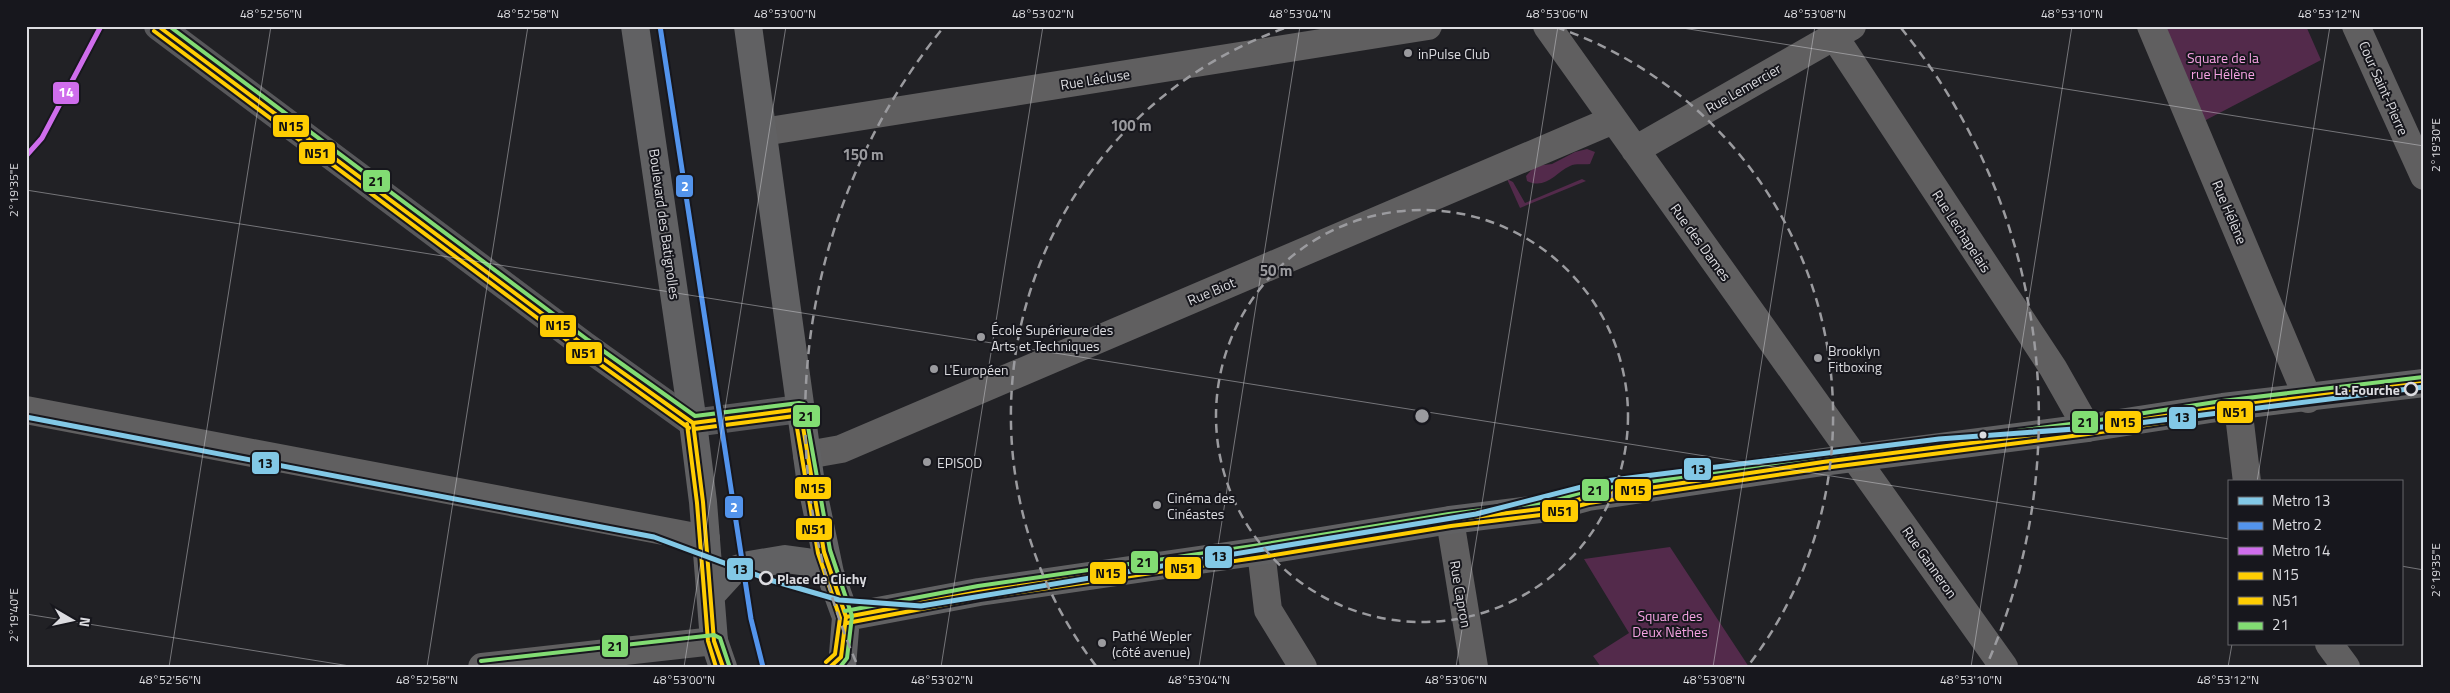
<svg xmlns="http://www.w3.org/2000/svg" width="2450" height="693" viewBox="0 0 2450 693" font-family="'Titillium Web',sans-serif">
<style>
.green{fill:#532a4b}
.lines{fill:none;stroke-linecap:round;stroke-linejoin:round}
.minor{stroke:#605f60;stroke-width:28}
.tertiary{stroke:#605f60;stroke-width:28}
.secondary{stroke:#58585b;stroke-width:28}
.primary{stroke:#616163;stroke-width:28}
.bus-1-casing{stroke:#17171d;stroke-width:8}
.bus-2-casing{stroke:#17171d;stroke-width:8}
.bus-3-casing{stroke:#17171d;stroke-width:8}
.bus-1{stroke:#ffcd02;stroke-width:4}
.bus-2{stroke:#ffcd02;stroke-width:4}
.bus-3{stroke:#82dc73;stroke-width:4}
.metro-1-casing{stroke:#17171d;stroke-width:9}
.metro-2-casing{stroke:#17171d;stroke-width:9}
.metro-3-casing{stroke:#17171d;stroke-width:9}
.metro-1{stroke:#82c8e6;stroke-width:5}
.metro-2{stroke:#5394ec;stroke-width:5}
.metro-3{stroke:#cf6dec;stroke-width:5}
.ticks{fill:none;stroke:#dcdce0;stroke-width:1;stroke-opacity:0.45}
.ring{fill:none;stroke:#9b9b9f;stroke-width:2.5;stroke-dasharray:9 6}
.poi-dot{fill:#9b9b9f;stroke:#17171d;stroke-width:2}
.stop-dot{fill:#17171d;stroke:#dcdce0;stroke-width:2.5}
.bus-dot{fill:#dcdce0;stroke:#17171d;stroke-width:2}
.labels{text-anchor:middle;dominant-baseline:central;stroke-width:4;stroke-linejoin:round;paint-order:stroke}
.poi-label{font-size:14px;fill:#dcdce0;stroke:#17171d;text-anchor:start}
.park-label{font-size:14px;fill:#f5a2e2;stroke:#17171d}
.street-label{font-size:14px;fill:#dcdce0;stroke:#17171d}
.stop-label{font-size:14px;font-weight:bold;fill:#dcdce0;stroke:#17171d;text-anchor:end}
.centre{fill:#9b9b9f;stroke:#17171d;stroke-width:2.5}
.ring-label{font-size:15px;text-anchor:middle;font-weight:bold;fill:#9b9b9f;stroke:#17171d;stroke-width:4;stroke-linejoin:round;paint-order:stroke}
.line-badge{stroke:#17171d;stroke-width:2}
.badge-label{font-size:14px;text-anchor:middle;font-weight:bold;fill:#fff}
.pale-badge-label{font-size:14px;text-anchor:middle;font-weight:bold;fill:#111}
.neatline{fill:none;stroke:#dcdce0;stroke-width:2}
.ticks-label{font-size:12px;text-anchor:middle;fill:#dcdce0}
</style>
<rect width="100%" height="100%" fill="#212125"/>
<path class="green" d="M2164 26H2306L2321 60 2204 121Z
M1587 149 1595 152 1590 164C1583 165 1576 163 1570 166 1555 173 1546 190 1527 181L1526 176 1535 166 1552 164 1575 152Z
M1507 179 1513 182 1525 203 1582 179 1586 181 1520 208Z
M1670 547 1749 667H1601L1593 656 1629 633 1584 559Z"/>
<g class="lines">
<path class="minor" d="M1547 26 2004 667
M2151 26 2308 399
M2356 26 2424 176
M1834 36 2053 368 2087 428
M763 132 1428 26
M1635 150 1852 26
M2238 406 2247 482
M26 410 706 539
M807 455 841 449 1613 120
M1450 520 1474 667
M1261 551 1268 610 1303 667
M2329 644 2346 667"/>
<path class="tertiary" d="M482 667 714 641"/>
<path class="secondary" d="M158 26 584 345 693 423 800 409"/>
<path class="primary" d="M635 26 693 423 703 502 714 641 723 667
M748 26 810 477 830 573 846 617 842 667
M712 594 734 570 749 565 785 559 807 562 830 573
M846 617 979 592 1261 551 1450 520 1548 508 1588 497 1823 462 2087 428 2223 407 2424 383"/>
<g class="bus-1-casing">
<path id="bus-1" d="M158 26 584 345 693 423
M693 423 800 409 824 552 846 617 841 657 830 667
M693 423 703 502 714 641 723 667
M846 617 979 592 1261 551 1450 520 1548 508 1588 497 1823 462 2087 428 2223 407 2424 383"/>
</g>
<g class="bus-2-casing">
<path id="bus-2" d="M154 31 580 350 689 428
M687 424 697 503 708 641 716 667
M694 429 795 416 818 553 840 618 835 654 826 662
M847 623 980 598 1262 557 1451 526 1549 514 1589 503 1824 468 2088 434 2224 413 2424 389"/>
</g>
<g class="bus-3-casing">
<path id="bus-3" d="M169 26 588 340 695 416 799 403 804 404 830 550 852 616 847 658 840 667
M845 611 978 586 1260 545 1449 514 1547 502 1587 491 1822 456 2086 422 2222 401 2423 377
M481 661 714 635 720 638 729 665"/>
</g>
<use href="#bus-1" class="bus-1"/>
<use href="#bus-2" class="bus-2"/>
<use href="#bus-3" class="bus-3"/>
<g class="metro-1-casing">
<path id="metro-1" d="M26 417 654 537 770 580 839 600 921 606 1476 514 1605 481 1939 439 2115 426 2424 387"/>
</g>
<g class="metro-2-casing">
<path id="metro-2" d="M660 26 751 619 763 667"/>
</g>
<g class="metro-3-casing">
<path id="metro-3" d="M26 156 42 138 101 26"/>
</g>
<use href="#metro-1" class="metro-1"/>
<use href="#metro-2" class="metro-2"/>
<use href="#metro-3" class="metro-3"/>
</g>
<path class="ticks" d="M1670 26 2424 146M26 190 2229 539M2257 482 2330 26M2401 566 2424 570M26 614 356 667M169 667 271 26M427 667 528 26M684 667 786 26M941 667 1043 26M1199 667 1300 26M1456 667 1558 26M1713 667 1815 26M1971 667 2072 26M2228 667 2232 644"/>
<g class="ring">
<circle cx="1422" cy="416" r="206"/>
<path d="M1096 666A411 411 0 0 1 1288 27M1556 27A411 411 0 0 1 1748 666"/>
<path d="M856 662A617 617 0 0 1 943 28M1901 28A617 617 0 0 1 1988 662"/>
</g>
<g class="poi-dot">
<circle cx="1408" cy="53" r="5"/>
<circle cx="981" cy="337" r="5"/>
<circle cx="1818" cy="358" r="5"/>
<circle cx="934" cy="369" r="5"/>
<circle cx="927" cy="462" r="5"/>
<circle cx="1157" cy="505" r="5"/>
<circle cx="1102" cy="643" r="5"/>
</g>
<g class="stop-dot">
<circle cx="2411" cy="389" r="6"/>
<circle cx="766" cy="578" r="6"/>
</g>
<circle class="bus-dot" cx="1983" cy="435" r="4.5"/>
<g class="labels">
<g class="poi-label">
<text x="1418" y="53">inPulse Club</text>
<text x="991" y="329">École Supérieure des<tspan x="991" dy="16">Arts et Techniques</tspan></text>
<text x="1828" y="350">Brooklyn<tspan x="1828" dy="16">Fitboxing</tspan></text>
<text x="944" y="369">L'Européen</text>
<text x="937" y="462">EPISOD</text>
<text x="1167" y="497">Cinéma des<tspan x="1167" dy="16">Cinéastes</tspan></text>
<text x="1112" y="635">Pathé Wepler<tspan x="1112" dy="16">(côté avenue)</tspan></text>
</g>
<g class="park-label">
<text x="2223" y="57">Square de la<tspan x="2223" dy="16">rue Hélène</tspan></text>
<text x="1670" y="615">Square des<tspan x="1670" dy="16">Deux Nèthes</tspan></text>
</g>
<g class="street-label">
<text transform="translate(1095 79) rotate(-9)">Rue Lécluse</text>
<text transform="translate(1743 88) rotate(-30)">Rue Lemercier</text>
<text transform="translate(2384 88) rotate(66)">Cour Saint-Pierre</text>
<text transform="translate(2230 212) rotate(67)">Rue Hélène</text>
<text transform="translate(665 224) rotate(82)">Boulevard des Batignolles</text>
<text transform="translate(1962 231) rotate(57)">Rue Lechapelais</text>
<text transform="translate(1701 242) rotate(54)">Rue des Dames</text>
<text transform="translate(1211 291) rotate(-23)">Rue Biot</text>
<text transform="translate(1930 562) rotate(55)">Rue Ganneron</text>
<text transform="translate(1461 594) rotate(80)">Rue Capron</text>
</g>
<g class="stop-label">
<text x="2400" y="389">La Fourche</text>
<text x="777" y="578" text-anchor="start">Place de Clichy</text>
</g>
</g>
<circle cx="1422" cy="416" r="8" class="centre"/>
<g class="ring-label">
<text x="1131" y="131">100 m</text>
<text x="863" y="160">150 m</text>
<text x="1276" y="276">50 m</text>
</g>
<g class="line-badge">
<rect x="52" y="81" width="28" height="24" rx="5" fill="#cf6dec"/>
<rect x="272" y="114" width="38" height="24" rx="5" fill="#ffcd02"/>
<rect x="298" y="141" width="38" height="24" rx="5" fill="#ffcd02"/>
<rect x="362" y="169" width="29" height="24" rx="5" fill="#82dc73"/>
<rect x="675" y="174" width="19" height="24" rx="5" fill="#5394ec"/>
<rect x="539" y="314" width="38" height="24" rx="5" fill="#ffcd02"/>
<rect x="565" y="341" width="38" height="24" rx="5" fill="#ffcd02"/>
<rect x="2216" y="400" width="38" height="24" rx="5" fill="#ffcd02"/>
<rect x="792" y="404" width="29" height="24" rx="5" fill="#82dc73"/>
<rect x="2168" y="406" width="29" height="24" rx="5" fill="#82c8e6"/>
<rect x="2071" y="410" width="28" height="24" rx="5" fill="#82dc73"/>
<rect x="2104" y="410" width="38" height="24" rx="5" fill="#ffcd02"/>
<rect x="251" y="451" width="29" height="24" rx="5" fill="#82c8e6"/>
<rect x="1683" y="457" width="29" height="24" rx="5" fill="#82c8e6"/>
<rect x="794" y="476" width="38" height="24" rx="5" fill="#ffcd02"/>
<rect x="1581" y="478" width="29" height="24" rx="5" fill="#82dc73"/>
<rect x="1614" y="478" width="38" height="24" rx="5" fill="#ffcd02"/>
<rect x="724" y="495" width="20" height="24" rx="5" fill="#5394ec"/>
<rect x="1541" y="499" width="38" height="24" rx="5" fill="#ffcd02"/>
<rect x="795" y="517" width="38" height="24" rx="5" fill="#ffcd02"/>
<rect x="1204" y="545" width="29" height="24" rx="5" fill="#82c8e6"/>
<rect x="1130" y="550" width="29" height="24" rx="5" fill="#82dc73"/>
<rect x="1164" y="556" width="38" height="24" rx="5" fill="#ffcd02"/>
<rect x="726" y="557" width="28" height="24" rx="5" fill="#82c8e6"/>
<rect x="1089" y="561" width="38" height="24" rx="5" fill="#ffcd02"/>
<rect x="601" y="634" width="28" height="24" rx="5" fill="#82dc73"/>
</g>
<g class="badge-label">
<text x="66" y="97">14</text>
<text x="685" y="191">2</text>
<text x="734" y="512">2</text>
</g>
<g class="pale-badge-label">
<text x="291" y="131">N15</text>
<text x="317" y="158">N51</text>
<text x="376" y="186">21</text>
<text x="558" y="330">N15</text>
<text x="584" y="358">N51</text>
<text x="2235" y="417">N51</text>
<text x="806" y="421">21</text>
<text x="2182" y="422">13</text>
<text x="2085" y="427">21</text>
<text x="2123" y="427">N15</text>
<text x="265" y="468">13</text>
<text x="1698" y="474">13</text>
<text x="813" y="493">N15</text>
<text x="1595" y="495">21</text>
<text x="1633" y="495">N15</text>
<text x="1560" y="516">N51</text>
<text x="814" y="534">N51</text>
<text x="1219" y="561">13</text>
<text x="1144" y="567">21</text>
<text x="1183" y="573">N51</text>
<text x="740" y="574">13</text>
<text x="1108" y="578">N15</text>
<text x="615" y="651">21</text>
</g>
<rect width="2450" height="693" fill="none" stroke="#17171d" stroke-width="55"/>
<rect x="2228" y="480" width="175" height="165" fill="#17171d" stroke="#66666b"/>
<rect x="2238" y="497" width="25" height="8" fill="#82c8e6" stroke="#66666b"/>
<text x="2272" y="506" font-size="15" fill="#dcdce0">Metro 13</text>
<rect x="2238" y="522" width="25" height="8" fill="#5394ec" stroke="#66666b"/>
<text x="2272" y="530" font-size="15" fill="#dcdce0">Metro 2</text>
<rect x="2238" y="547" width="25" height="8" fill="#cf6dec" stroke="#66666b"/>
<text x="2272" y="556" font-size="15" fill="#dcdce0">Metro 14</text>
<rect x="2238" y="572" width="25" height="8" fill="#ffcd02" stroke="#66666b"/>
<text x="2272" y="580" font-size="15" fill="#dcdce0">N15</text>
<rect x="2238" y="597" width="25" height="8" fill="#ffcd02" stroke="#66666b"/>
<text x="2272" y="606" font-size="15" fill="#dcdce0">N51</text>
<rect x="2238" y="622" width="25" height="8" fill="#82dc73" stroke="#66666b"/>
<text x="2272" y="630" font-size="15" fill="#dcdce0">21</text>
<g transform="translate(72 620) rotate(99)" stroke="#17171d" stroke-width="4" paint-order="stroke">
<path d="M0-4L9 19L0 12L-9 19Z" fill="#dcdce0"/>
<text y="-8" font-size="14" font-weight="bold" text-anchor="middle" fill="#dcdce0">N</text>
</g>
<rect x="28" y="28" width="2394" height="638" class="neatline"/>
<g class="ticks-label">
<text x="271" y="18">48°52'56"N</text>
<text x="528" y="18">48°52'58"N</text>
<text x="785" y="18">48°53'00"N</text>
<text x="1043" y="18">48°53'02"N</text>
<text x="1300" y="18">48°53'04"N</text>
<text x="1557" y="18">48°53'06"N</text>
<text x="1815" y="18">48°53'08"N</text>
<text x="2072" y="18">48°53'10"N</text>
<text x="2329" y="18">48°53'12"N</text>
<text transform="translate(2436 145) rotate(-90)" y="4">2°19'30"E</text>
<text transform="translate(14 190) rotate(-90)" y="4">2°19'35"E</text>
<text transform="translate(2436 570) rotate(-90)" y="4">2°19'35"E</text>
<text transform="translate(14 615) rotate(-90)" y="4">2°19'40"E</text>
<text x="170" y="684">48°52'56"N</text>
<text x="427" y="684">48°52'58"N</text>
<text x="684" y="684">48°53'00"N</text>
<text x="942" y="684">48°53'02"N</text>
<text x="1199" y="684">48°53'04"N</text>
<text x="1456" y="684">48°53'06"N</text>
<text x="1714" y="684">48°53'08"N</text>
<text x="1971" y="684">48°53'10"N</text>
<text x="2228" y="684">48°53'12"N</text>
</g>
</svg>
